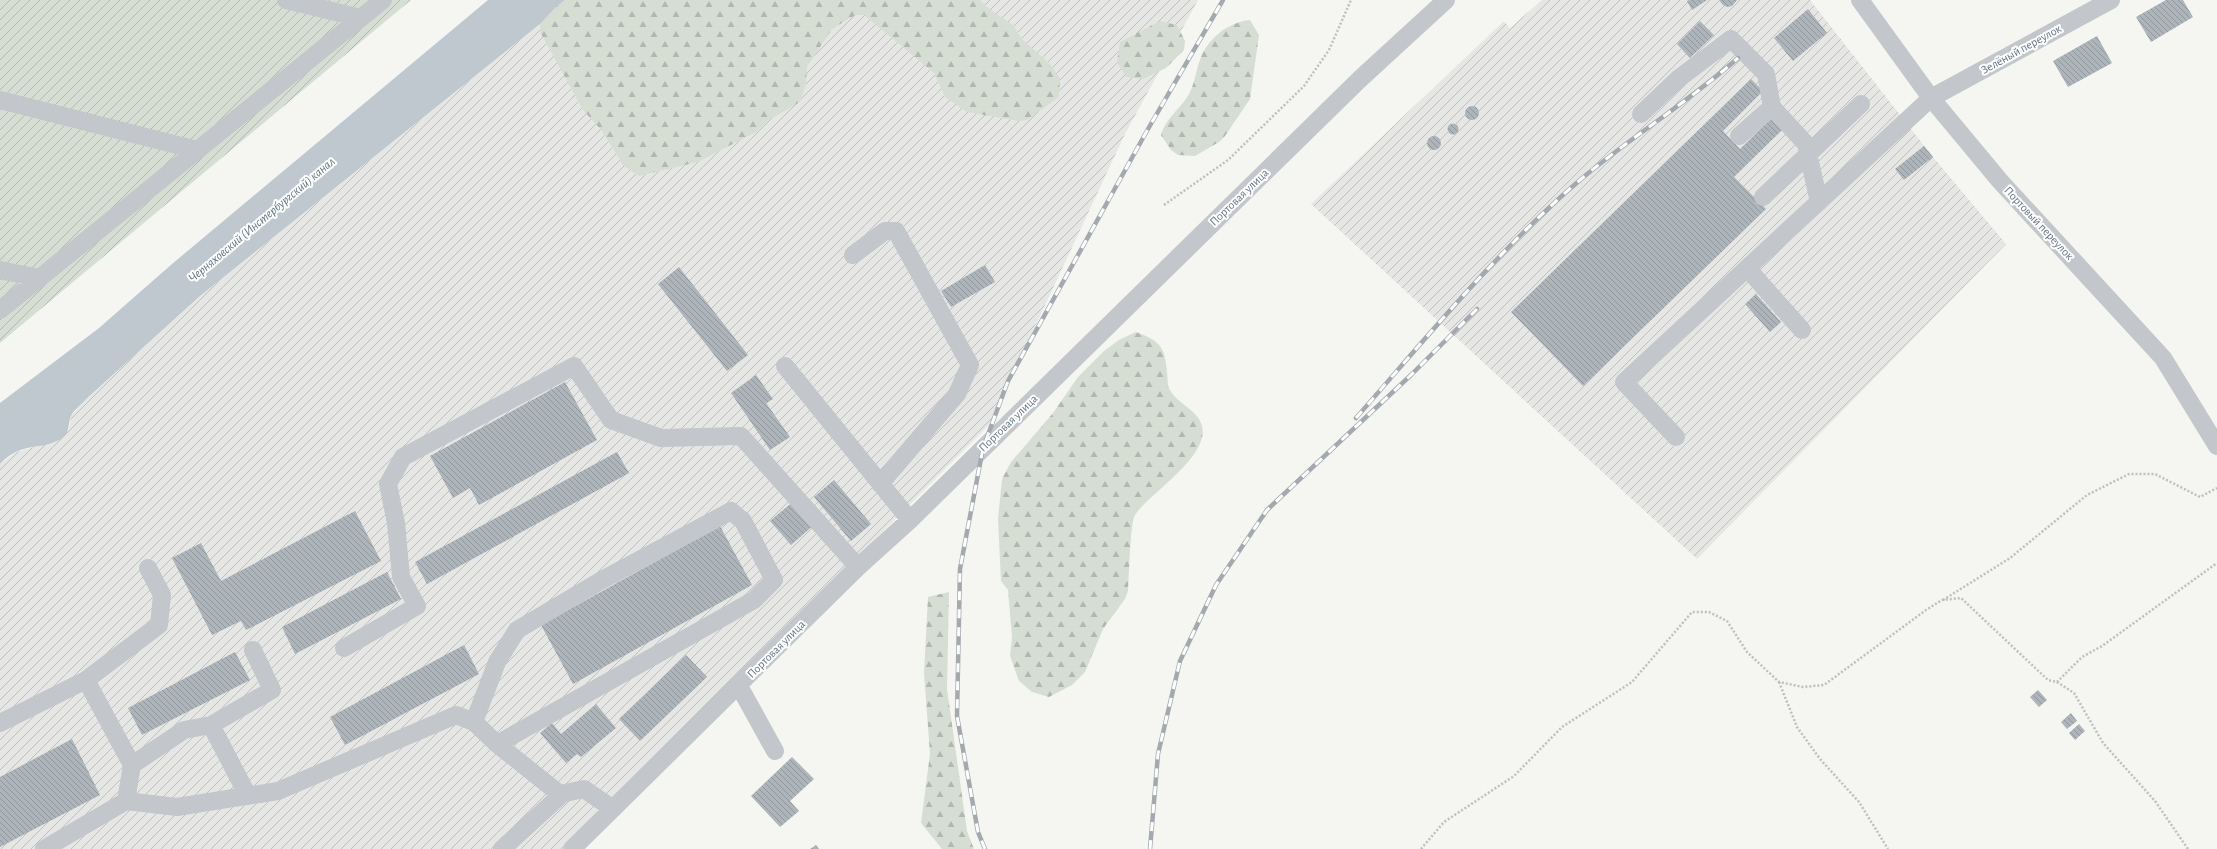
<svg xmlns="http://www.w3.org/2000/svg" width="2217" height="849" viewBox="0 0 2217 849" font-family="'Alegreya Sans',sans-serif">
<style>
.industrial{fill:url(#industrial-furrows)}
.forest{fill:url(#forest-firs)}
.garden{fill:url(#garden-furrows)}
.water{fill:#bec8ce}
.building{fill:url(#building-back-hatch)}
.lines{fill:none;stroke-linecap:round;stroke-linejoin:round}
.path{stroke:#bcbfc1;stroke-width:2.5;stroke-dasharray:2 2;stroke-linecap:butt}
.minor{stroke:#c3c6ca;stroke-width:18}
.rail-casing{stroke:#a3a9af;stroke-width:4.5}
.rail{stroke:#fff;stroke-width:3;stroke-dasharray:9;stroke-linecap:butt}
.labels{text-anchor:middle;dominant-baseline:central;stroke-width:4;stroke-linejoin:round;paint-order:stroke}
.street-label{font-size:12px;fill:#637384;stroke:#fff}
.water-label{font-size:13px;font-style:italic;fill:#5f7581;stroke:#fff}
</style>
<defs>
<pattern id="industrial-furrows" width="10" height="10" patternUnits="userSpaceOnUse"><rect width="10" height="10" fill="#e6e7e5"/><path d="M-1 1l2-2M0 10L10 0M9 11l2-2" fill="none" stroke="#bec0bf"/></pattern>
<pattern id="forest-firs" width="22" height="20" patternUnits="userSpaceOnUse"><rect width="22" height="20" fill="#d6ddd3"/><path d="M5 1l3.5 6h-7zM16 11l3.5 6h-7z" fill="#b1b8b1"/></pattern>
<pattern id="garden-furrows" width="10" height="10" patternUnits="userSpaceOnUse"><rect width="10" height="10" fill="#d6ddd3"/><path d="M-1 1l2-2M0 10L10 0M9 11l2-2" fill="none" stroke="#b1b8b1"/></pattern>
<pattern id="building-back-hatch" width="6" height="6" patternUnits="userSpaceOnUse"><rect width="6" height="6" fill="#adb4ba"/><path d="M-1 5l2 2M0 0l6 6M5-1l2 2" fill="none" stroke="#90979d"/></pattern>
</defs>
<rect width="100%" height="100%" fill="#f5f6f2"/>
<path class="industrial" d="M565 0H1198L1125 134 989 425 567 849H0V464L16 452 45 444 69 430 71 416 85 400 200 296 540 24 554 9Z
M1542 0H1810L1933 157 2006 244 1697 559 1311 204 1504 21 1510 28Z"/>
<path class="forest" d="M565 0H980L988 8 1013 25 1022 39 1050 64 1060 78 1059 97 1027 120 1018 121 967 112 945 97 934 73 864 15H855L832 29 807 67 806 84 800 102 769 120 756 132 698 162 639 176 624 166 601 130 583 110 540 32V24L554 9Z
M1250 20 1259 35 1250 99 1225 136 1219 142 1195 156 1178 155 1171 150 1161 135C1166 117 1182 108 1190 92 1195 82 1196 70 1200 60 1207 39 1228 22 1250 20Z
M1160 21 1177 25 1185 41 1184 50 1166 68 1143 79 1126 77 1117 62 1120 42Z
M1136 332C1160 341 1165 346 1167 373 1168 378 1167 384 1169 388 1176 404 1198 409 1202 426 1210 457 1149 493 1135 515 1130 523 1129 578 1128 591L1125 599 1103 629 1085 672 1072 685 1049 697 1032 692 1019 681 1010 656 1012 637 1008 590 1001 581 998 519 1002 479 1011 462 1053 413 1078 377 1104 351 1119 340Z
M949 592 947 689 967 831 974 849H942L921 823 930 754 924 673 928 597Z"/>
<path class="garden" d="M0 0H411L0 343Z"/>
<path class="water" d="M488 0H565L554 9 540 24 200 296 85 400C81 405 73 411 71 416 67 426 71 434 59 440 38 451 22 441 0 464V403L99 328 172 264Z"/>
<path class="building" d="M1689 0H1707L1692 10 1687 1Z
M1719 0H1737L1732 6 1727 7 1723 5Z
M2166 0H2183L2193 17 2151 42 2136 17Z
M1808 9 1827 33 1793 61 1774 38Z
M1700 21 1714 35 1690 58 1677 44Z
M2097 36 2112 63 2068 87 2053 61Z
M1751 79 1763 91 1723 131 1740 149 1772 118 1783 129 1734 177 1766 209 1583 386 1511 312Z
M1465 113a7 7 0 1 1 14 0a7 7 0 1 1-14 0Z
M1447.5 129a5.5 5.5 0 1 1 11 0a5.5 5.5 0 1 1-11 0Z
M1427 143a7 7 0 1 1 14 0a7 7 0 1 1-14 0Z
M1924 146 1933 157 1904 180 1895 169Z
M985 265 995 282 951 307 941 291Z
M679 267 748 355 727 371 658 284Z
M1756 294 1781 322 1770 332 1745 304Z
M756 375 773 399 766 403 790 437 770 450 731 393Z
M565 382 597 440 479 505 470 488 453 498 430 456Z
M617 452 629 473 427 584 415 562Z
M834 480 871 524 851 541 814 497Z
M795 500 815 524 791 545 770 521Z
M355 511 381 561 246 630 241 621 212 635 172 558 201 543 221 581Z
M720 526 752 585 573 684 541 625Z
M387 572 401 599 295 654 282 627Z
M464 645 479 674 345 745 330 717Z
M235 652 250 680 142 735 128 708Z
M686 655 707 677 640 741 619 719Z
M2038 690 2047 700 2039 707 2030 697Z
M596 704 616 728 581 757 577 754 566 763 540 733 552 723 561 734Z
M2071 713 2077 721 2067 729 2061 722Z
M2079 724 2085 731 2075 740 2069 733Z
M72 739 100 795 0 847V777Z
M792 757 814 779 790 801 799 811 780 827 751 796Z
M816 845 819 849H810Z"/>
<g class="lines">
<path class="path" d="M1164 205 1228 160 1304 86 1329 50 1351 0
M1943 600 2010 558 2087 495 2129 474H2155L2200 497 2217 488
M1779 682 1797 727 1820 759 1859 802 1888 849
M2057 682 2074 693 2103 743 2155 801 2188 849
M1421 849 1444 822 1514 776 1562 727 1632 682 1692 612H1709L1727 621 1747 652 1779 682 1803 687 1824 685 1926 610 1942 600 1961 598 2048 680 2057 682 2082 657 2102 646 2217 563"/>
<path class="minor" d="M286 0 361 18
M1860 0 1931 98 2000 181 2163 358 2217 446
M0 100 197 150
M1641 114 1678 79 1731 39 1766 74 1772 107 1806 144 1819 202
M1739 136 1772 107
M1763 197 1861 104
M853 255 885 231H896L970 365 957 394 880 484
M1747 268 1802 330
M0 270 39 278
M0 310 383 0
M785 366 910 520
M1676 437 1624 382 1931 98 2111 0
M344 648 417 606 401 577 396 523 388 484 403 457 574 366 611 420 661 438 741 436 858 567
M739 686 775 751
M474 722 497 662 517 630 602 580 731 511 743 521 774 580 754 600 497 744
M0 723 86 680
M211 725 272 690 253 650
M132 765 86 680 159 625 162 595 148 568
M126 801 132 765 184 730 211 725 248 796
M44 849 126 801 177 807 278 791 456 715 474 722 497 744 561 795
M502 849 561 795 565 793 584 789 613 809
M572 849 858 567 910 520 1360 79 1446 0"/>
<g class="rail-casing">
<path id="rail" d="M1356 418C1428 336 1497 251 1580 180 1631 137 1687 103 1738 58
M985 849 978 832 957 716 960 569 983 448 1008 381 1148 129 1223 0
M1150 849 1158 754 1180 661 1216 585 1267 510 1411 375 1477 309"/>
</g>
<use href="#rail" class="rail"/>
</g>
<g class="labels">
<g class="street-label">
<text transform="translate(2021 49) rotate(-29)">Зелёный переулок</text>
<text transform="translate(1239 197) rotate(-44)">Портовая улица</text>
<text transform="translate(2039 223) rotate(47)">Портовый переулок</text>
<text transform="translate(1008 423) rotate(-44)">Портовая улица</text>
<text transform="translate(776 649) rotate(-45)">Портовая улица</text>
</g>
<g class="water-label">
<text transform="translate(262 220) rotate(-40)">Черняховский (Инстербургский) канал</text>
</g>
</g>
</svg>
